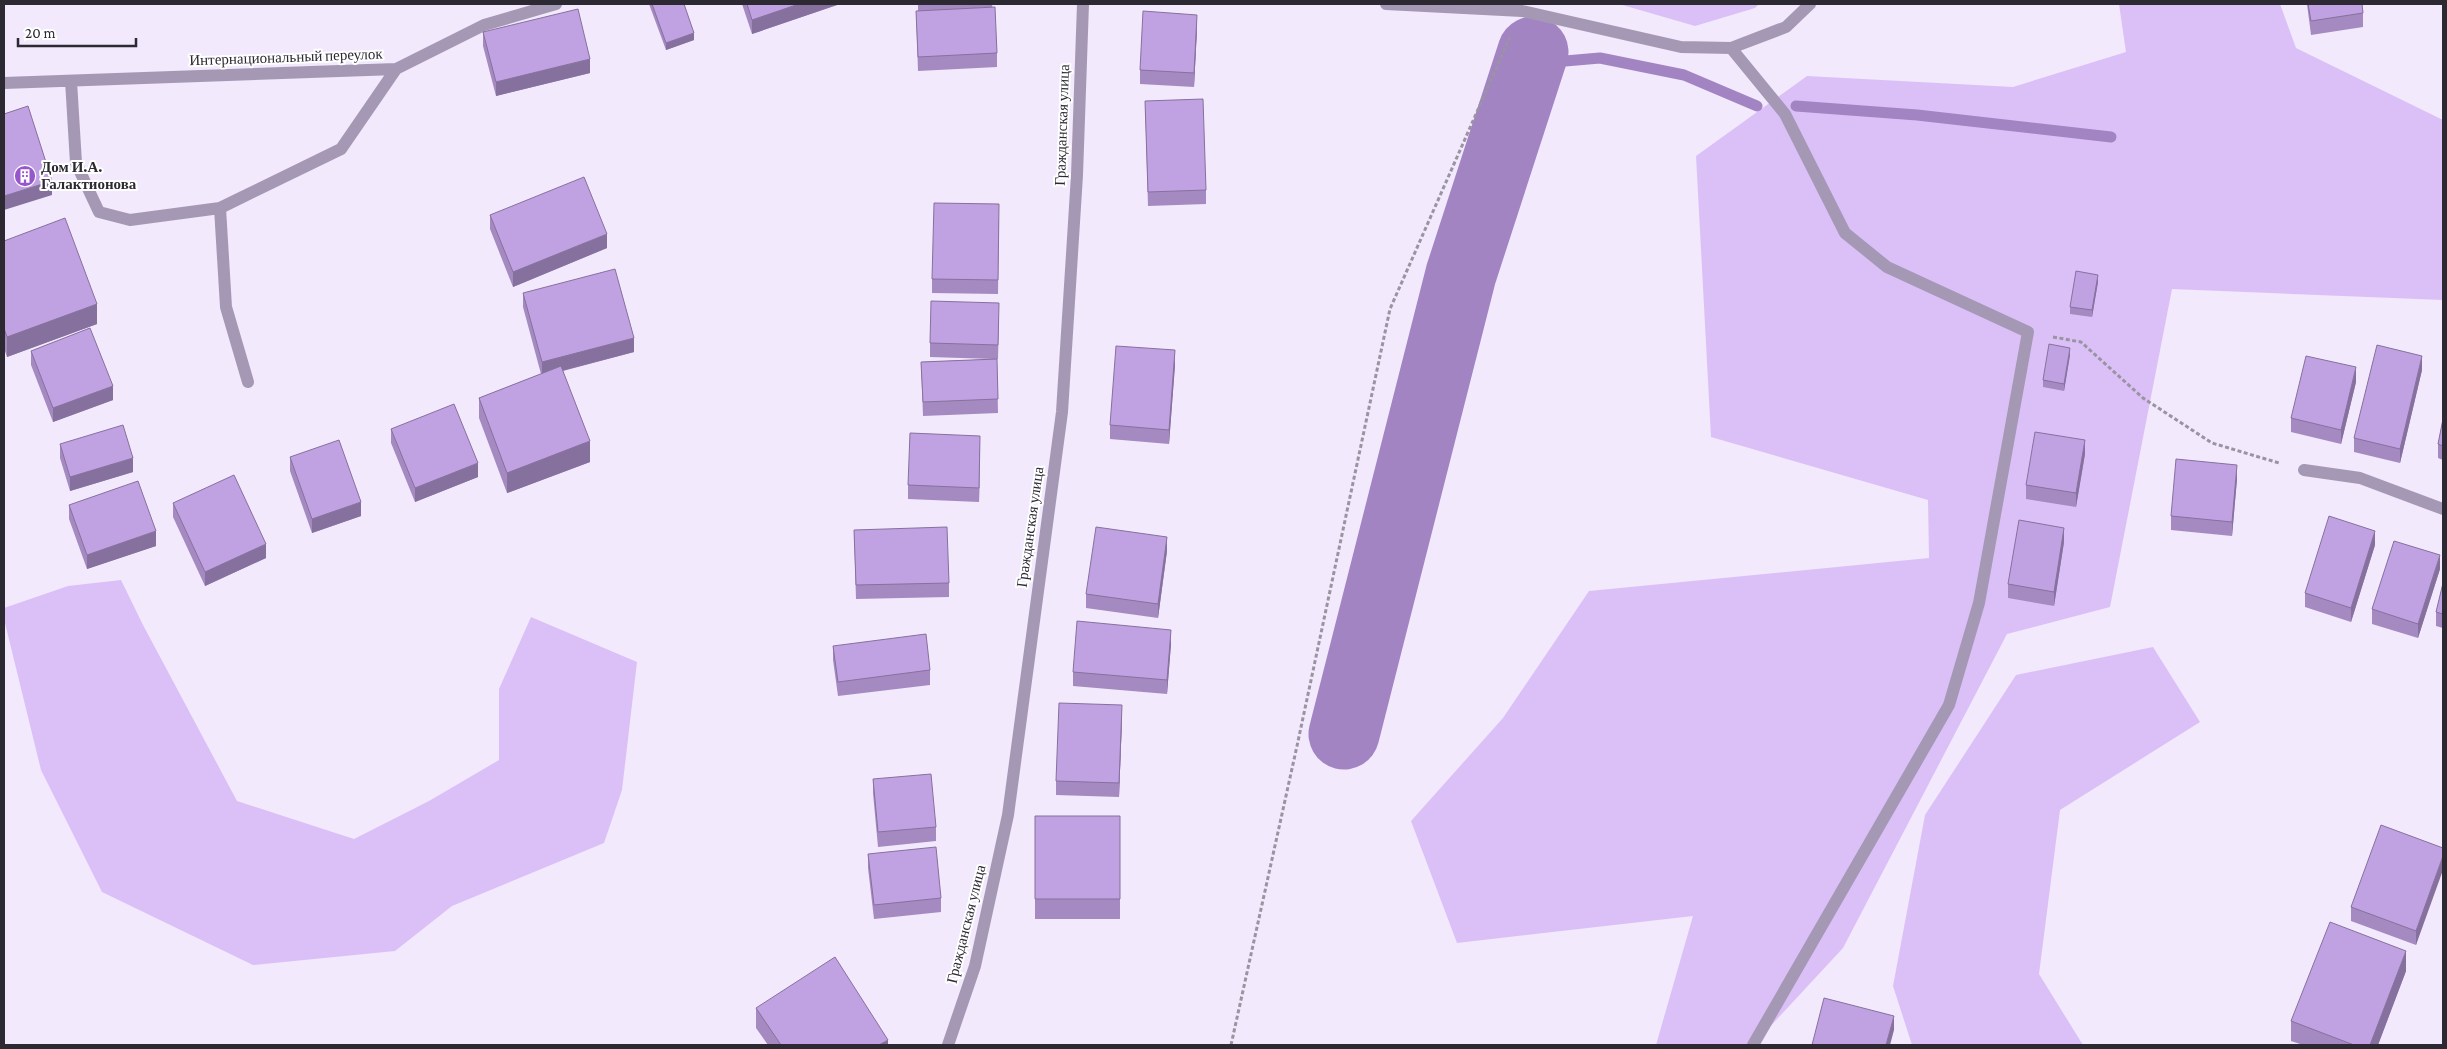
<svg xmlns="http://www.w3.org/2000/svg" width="2447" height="1049" viewBox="0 0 2447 1049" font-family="'Crimson Pro',serif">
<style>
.green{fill:#dbc0f8}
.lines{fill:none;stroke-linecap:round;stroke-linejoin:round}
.stream{stroke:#a284c3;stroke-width:11}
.river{stroke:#a284c3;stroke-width:71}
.path{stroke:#9a94a2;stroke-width:3;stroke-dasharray:4 2.5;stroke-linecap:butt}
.minor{stroke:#a598b5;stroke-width:12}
.wall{fill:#a58ac2}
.shaded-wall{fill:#86719e}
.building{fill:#c0a1e2;stroke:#86719e}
.labels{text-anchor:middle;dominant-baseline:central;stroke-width:4;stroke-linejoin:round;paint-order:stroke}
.street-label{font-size:15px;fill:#2d2932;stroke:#fff}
.poi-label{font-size:15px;font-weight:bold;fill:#2d2932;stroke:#fff;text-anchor:start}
</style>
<rect width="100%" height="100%" fill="#f2e9fc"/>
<path class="green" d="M1619 4H1759L1755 8 1695 26Z
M2119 4H2280L2296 48 2443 120V300L2172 289 2110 607 2007 634 1843 948 1753 1045H1656L1693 916 1457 943 1411 821 1503 718 1589 591 1929 558 1928 500 1711 437 1696 156 1807 76 2013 87 2126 52Z
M121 580 143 625 237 801 354 839 429 801 499 760V689L531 617 637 662 622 790 604 843 452 906 395 951 253 965 102 892 41 770 4 619V608L68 586Z
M2153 647 2200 722 2060 810 2039 974 2083 1045H1912L1893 986 1925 815 2016 675Z"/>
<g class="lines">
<path class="stream" d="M1530 64 1600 58 1684 75 1757 106
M1796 106 1917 115 2111 137"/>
<path class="river" d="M1344 734 1461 274 1533 52"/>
<path class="path" d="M2053 337 2081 342 2143 398 2212 443 2279 463
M1231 1045 1297 746 1390 309 1510 37"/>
<path class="minor" d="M1386 4 1522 11 1681 47 1731 48 1786 27 1810 4
M1731 48 1785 114 1845 233 1887 267 2028 332 1979 603 1949 705 1753 1045
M71 81 76 163 99 212 130 220 220 208 341 149 396 69
M4 83 396 69 484 25 556 4
M220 208 226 307 248 382
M2304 470 2360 478 2443 509
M948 1045 975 966 1008 815 1062 412 1077 175 1083 4"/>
</g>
<path class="wall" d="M649 4H684L694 40 666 50Z
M742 4H837V5L752 34Z
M918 4H992L997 53V67L918 71 916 11H918Z
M2307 4H2362L2363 13V27L2311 35Z
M1197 29 1194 87 1140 84V70Z
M483 32 590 73 496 96 483 46Z
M1145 101 1206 190V204L1148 206Z
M490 215 607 248 513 287 490 229Z
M999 218 998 294 932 293V279Z
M4 241 97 324 7 357 4 348Z
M2098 282 2092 317 2070 314V307Z
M523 293 634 352 563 371 590 462 507 493 479 418V398L541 374 523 307Z
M999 317 998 359H997L998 413 923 416 921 362 993 359 930 357V343Z
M31 351 113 400 53 422 31 365Z
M2070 355 2064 391 2043 387V380Z
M1175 365 1169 444 1110 439V425Z
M2422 370 2400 463 2354 452V438Z
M2356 382 2341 444 2291 432V418Z
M2443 419V460L2438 458V444Z
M391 429 478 477 415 502 391 443Z
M60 444 133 472 70 491 60 458Z
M980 450 979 502 908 499V485Z
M2085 454 2076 507 2026 499V485Z
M290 457 361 516 312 533 290 471Z
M2237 479 2232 536 2171 530V516Z
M173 503 266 558 205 586 173 517Z
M69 505 156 546 87 569 69 519Z
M854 530 949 583V597L856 599Z
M2064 542 2054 606 2008 598V584Z
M2375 545 2351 622 2305 607V593Z
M1167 551 1158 618 1086 608V594Z
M2440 569 2418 638 2372 624V609Z
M2443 583V628L2436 626V612Z
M1171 644 1167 694 1073 686V672Z
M833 646 930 670V685L838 696 833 660Z
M1122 719 1119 797 1056 795V781Z
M873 779 936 827V841L878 847 873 793Z
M1035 816H1120V919H1035Z
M2443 848 2416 945 2351 921V907Z
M868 854 941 898V912L874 919 868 868Z
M2406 971 2378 1045H2303L2291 1041V1021Z
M756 1008 888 1045H768L756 1028Z"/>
<path class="shaded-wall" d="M799 4H837V5L752 34V20Z
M1197 15V29L1194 87V73Z
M694 33V40L666 50V43Z
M590 59V73L496 96V82Z
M52 181V195L4 210V196Z
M607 234V248L513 287V272Z
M2098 275V282L2092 317V310Z
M97 304V324L7 357V337Z
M634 338V352L542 376V362Z
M2070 348V355L2064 391V384Z
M1175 350V365L1169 444V430Z
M2422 356V370L2400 463V449Z
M2356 367V382L2341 444V430Z
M113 386V400L53 422V408Z
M980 436V450L979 502V488Z
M2085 440V454L2076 507V493Z
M590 441V462L507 493V473Z
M133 458V472L70 491V477Z
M478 463V477L415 502V488Z
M2237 465V479L2232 536V522Z
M361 502V516L312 533V519Z
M2064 528V542L2054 606V592Z
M156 531V546L87 569V555Z
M2375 531V545L2351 622V608Z
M1167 537V551L1158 618V604Z
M266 544V558L205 586V572Z
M2440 555V569L2418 638V624Z
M1171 630V644L1167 694V680Z
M1122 705V719L1119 797V783Z
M2443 856V870L2416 945V931Z
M2406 951V971L2378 1045H2370Z
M1894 1016V1030L1890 1045H1886Z
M888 1040V1045H879Z"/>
<path class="building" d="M652 4H684L694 33 666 43Z
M747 4H799L752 20Z
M2308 4H2362L2363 13 2311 21Z
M995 7 997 53 918 57 916 11Z
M578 9 590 59 496 82 483 32Z
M1143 11 1197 15 1194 73 1140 70Z
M1203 99 1206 190 1148 192 1145 101Z
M28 106 52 181 4 196V114Z
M584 177 607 234 513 272 490 215Z
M934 203 999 204 998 280 932 279Z
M65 218 97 304 7 337 4 328V241Z
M615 269 634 338 542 362 523 293Z
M2076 271 2098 275 2092 310 2070 307Z
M931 301 999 303 998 345 930 343Z
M90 328 113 386 53 408 31 351Z
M2049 344 2070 348 2064 384 2043 380Z
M2377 345 2422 356 2400 449 2354 438Z
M1116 346 1175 350 1169 430 1110 425Z
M2306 356 2356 367 2341 430 2291 418Z
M997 359 998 399 923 402 921 362Z
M561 366 590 441 507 473 479 398Z
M454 404 478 463 415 488 391 429Z
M2443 419V446L2438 444Z
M123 425 133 458 70 477 60 444Z
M2035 432 2085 440 2076 493 2026 485Z
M910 433 980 436 979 488 908 485Z
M339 440 361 502 312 519 290 457Z
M2176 459 2237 465 2232 522 2171 516Z
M234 475 266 544 205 572 173 503Z
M138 481 156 531 87 555 69 505Z
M2329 516 2375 531 2351 608 2305 593Z
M2019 520 2064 528 2054 592 2008 584Z
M947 527 949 583 856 585 854 530Z
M1096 527 1167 537 1158 604 1086 594Z
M2394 541 2440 555 2418 624 2372 609Z
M2443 583V614L2436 612Z
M1077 621 1171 630 1167 680 1073 672Z
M926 634 930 670 838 682 833 646Z
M1059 703 1122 705 1119 783 1056 781Z
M931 774 936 827 878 832 873 779Z
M1035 816H1120V899H1035Z
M2381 825 2443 848V856L2416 931 2351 907Z
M936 847 941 898 874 905 868 854Z
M2330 922 2406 951 2370 1045H2354L2291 1021Z
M835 957 888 1040 879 1045H781L756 1008Z
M1824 998 1894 1016 1886 1045H1812Z"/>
<defs>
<g id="building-disc" transform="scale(1.125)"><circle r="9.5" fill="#9657cd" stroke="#fff"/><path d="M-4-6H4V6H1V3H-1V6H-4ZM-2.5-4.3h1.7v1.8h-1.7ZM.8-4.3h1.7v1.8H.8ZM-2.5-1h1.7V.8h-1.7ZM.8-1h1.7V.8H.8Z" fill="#fff"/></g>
</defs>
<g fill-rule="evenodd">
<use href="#building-disc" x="25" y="176"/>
</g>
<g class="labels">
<g class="street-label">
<text transform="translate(286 57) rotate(-2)">Интернациональный переулок</text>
<text transform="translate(1062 125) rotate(-88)">Гражданская улица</text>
<text transform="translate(1030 527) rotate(-82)">Гражданская улица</text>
<text transform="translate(966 924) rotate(-76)">Гражданская улица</text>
</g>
<g class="poi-label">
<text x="41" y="167">Дом И.А.<tspan x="41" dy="17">Галактионова</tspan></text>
</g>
</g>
<rect width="2447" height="1049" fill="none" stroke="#2d2932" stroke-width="10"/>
<path d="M18 38v8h118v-8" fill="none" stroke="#2d2932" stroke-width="2.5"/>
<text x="25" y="38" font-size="15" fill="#2d2932" stroke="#ffffff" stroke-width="4" paint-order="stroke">20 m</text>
</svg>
